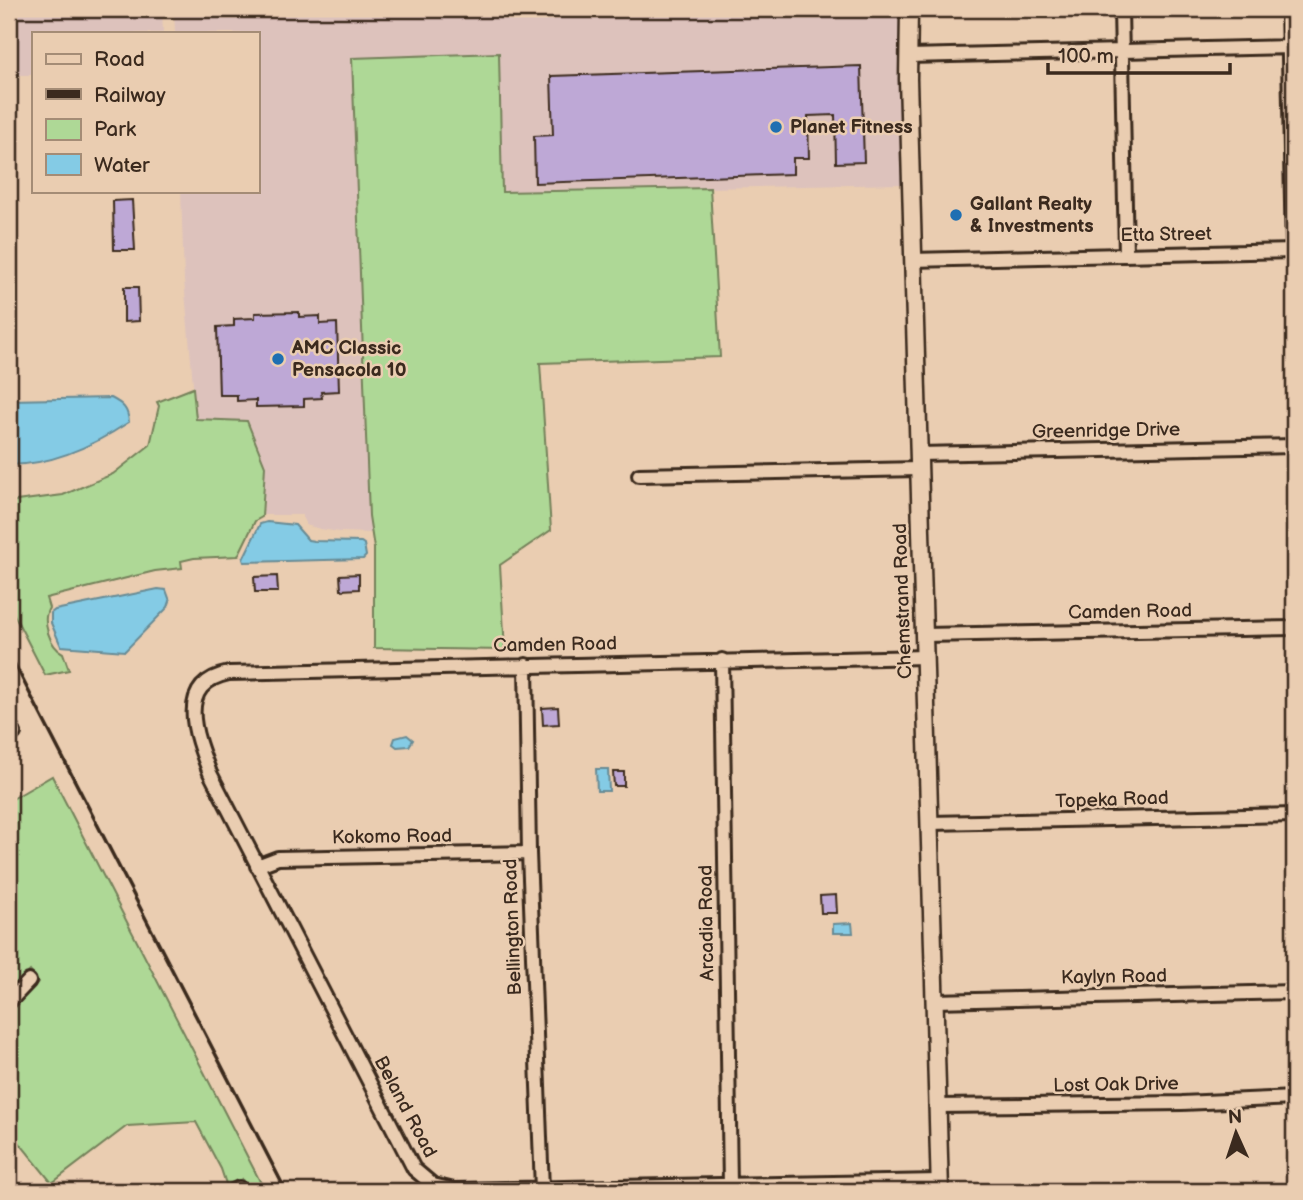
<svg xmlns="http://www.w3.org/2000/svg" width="1303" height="1200" viewBox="0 0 1303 1200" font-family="'Balsamiq Sans',sans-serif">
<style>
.built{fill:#ddc2bc}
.green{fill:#aed896;stroke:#74815a;stroke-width:2}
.water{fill:#84cbe5;stroke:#678b95;stroke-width:2}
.building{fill:#bea8d6;stroke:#3b2a1e;stroke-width:2}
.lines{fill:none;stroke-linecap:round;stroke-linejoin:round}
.minor-casing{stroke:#3b2a1e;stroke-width:18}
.tertiary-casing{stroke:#3b2a1e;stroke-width:21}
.minor{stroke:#eacdb1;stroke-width:12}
.tertiary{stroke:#eacdb1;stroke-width:16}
.rail{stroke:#3b2a1e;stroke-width:3.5}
.poi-dot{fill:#1f6fb2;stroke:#eacdb1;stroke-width:2.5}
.labels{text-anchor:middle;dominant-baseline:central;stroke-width:5;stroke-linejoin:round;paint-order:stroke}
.poi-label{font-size:19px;font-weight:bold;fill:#3b2a1e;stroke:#eacdb1;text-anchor:start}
.street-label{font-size:19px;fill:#3b2a1e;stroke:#eacdb1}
</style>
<rect width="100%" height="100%" fill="#eacdb1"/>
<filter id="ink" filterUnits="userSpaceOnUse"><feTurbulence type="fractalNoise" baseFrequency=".0143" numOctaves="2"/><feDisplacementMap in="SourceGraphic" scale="14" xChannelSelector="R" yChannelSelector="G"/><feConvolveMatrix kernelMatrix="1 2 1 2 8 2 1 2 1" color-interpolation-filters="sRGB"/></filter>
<g filter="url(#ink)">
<path class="built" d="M9 9H162L163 33H33V75H9Z
M174 9H903L904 184 502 192 499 53 369 516 372 533 340 532 320 529 306 525 302 515H263L265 466 196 419 184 280 181 191H257V33H175Z"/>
<path class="green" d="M499 53 502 192 710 188 720 357 540 363 551 530 500 565 505 650 374 648V548L369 516 352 58Z
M193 388 196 419 247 421 265 466 262 517 255 521 238 556 194 558 181 561 182 568 155 571 46 598 49 608C41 621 50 647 63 653L69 670 45 675 9 605V502L63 495 113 474 150 445 159 406 157 402Z
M52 776 265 1191H247L242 1179 227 1187 221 1169 196 1122 127 1126 52 1183 9 1130V1011L38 982 30 971 11 989 14 984 9 978V801Z"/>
<path class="water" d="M111 398C123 404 128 409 129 422 93 446 53 465 9 465V400Z
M267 522 295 525 308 540 314 541 361 542 364 544 366 556 363 559 244 562 243 559 260 524Z
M158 589 166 590 170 601 168 607 125 651 61 646 51 623V613L55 610Z
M407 735 413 740 409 746 397 747 393 744 395 738Z
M596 769H608L609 791H597Z
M852 923 853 933H833V924Z"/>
<path class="building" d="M861 66 864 162 836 163 835 115 808 116 809 158H793V174L535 183 534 136 553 135 551 76Z
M132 200 135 250H114L113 201Z
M124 287H138L139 321 124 322Z
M299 312V317L320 316V324L337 323 339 391 321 392 322 398 304 399V406L256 407V400L237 401V395H219L217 327 234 326V319L255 318V313Z
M359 574V589L341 590 340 575Z
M277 576 278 592H255L254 577Z
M558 707 559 724 543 725 542 708Z
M613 772H624V786H614Z
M836 895 837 913H821L820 896Z"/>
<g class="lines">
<g class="minor-casing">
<path id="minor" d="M1121 9 1126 255
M1288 9 1293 251
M908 56 1289 47
M912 260 1294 251
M919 454 1294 446
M639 475 919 469
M925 635 1294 628
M925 657 229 673C174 684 196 737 210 773L414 1169 433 1185 454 1190 939 1181
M722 660 730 1186
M526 665 529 853 542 1189
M9 725 14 733 9 736
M930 823 1294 815
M257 866 278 858 529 853
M935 1001 1294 992
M9 1002 29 981
M937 1106 1182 1103 1294 1098
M233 1191 239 1188"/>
</g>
<g class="tertiary-casing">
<path id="tertiary" d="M909 9 908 79 940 1191"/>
</g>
<use href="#minor" class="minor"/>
<use href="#tertiary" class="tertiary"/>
<path class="rail" d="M9 653 286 1191"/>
</g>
</g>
<g class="poi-dot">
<circle cx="776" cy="127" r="7"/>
<circle cx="956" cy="215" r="7"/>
<circle cx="278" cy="359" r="7"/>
</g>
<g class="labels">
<g class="poi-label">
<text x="790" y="127">Planet Fitness</text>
<text x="970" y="204">Gallant Realty<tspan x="970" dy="22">&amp; Investments</tspan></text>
<text x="292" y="348">AMC Classic<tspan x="292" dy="22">Pensacola 10</tspan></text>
</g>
<g class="street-label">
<text transform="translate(1166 235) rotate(-1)">Etta Street</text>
<text transform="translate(1106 431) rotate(-1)">Greenridge Drive</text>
<text transform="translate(903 601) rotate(-92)">Chemstrand Road</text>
<text transform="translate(1130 612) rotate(-1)">Camden Road</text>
<text transform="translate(555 645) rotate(-1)">Camden Road</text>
<text transform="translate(1112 800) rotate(-2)">Topeka Road</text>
<text transform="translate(392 837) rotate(-1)">Kokomo Road</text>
<text transform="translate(707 923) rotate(-91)">Arcadia Road</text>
<text transform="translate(513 927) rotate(-92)">Bellington Road</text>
<text transform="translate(1114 977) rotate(-1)">Kaylyn Road</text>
<text transform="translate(1116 1085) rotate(-1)">Lost Oak Drive</text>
<text transform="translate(405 1107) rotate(62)">Beland Road</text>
</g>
</g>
<rect width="1303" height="1200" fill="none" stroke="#eacdb1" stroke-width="35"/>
<rect x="18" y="18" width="1268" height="1165" fill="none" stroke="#3b2a1e" stroke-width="2.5" filter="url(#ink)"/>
<rect x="32" y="32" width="228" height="161" fill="#eacdb1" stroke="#a48c76" stroke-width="2"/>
<rect x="46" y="54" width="35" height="10" fill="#eacdb1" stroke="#a48c76" stroke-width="2"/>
<text x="94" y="66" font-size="21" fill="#3b2a1e">Road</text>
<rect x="46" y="89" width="35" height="10" fill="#3b2a1e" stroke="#a48c76" stroke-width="2"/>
<text x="94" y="102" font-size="21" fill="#3b2a1e">Railway</text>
<rect x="46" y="119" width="35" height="21" fill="#aed896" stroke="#a48c76" stroke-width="2"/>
<text x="94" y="136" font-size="21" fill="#3b2a1e">Park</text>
<rect x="46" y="154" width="35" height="21" fill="#84cbe5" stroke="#a48c76" stroke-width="2"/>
<text x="94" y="172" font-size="21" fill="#3b2a1e">Water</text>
<g transform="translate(1236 1133) rotate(357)" stroke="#eacdb1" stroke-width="5" paint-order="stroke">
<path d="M0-5L12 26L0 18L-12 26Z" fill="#3b2a1e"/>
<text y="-10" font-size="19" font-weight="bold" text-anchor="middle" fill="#3b2a1e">N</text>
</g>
<path d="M1048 63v10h182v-10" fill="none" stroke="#3b2a1e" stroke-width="3.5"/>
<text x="1058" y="63" font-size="21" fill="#3b2a1e" stroke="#eacdb1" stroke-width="5" paint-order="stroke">100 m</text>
</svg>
